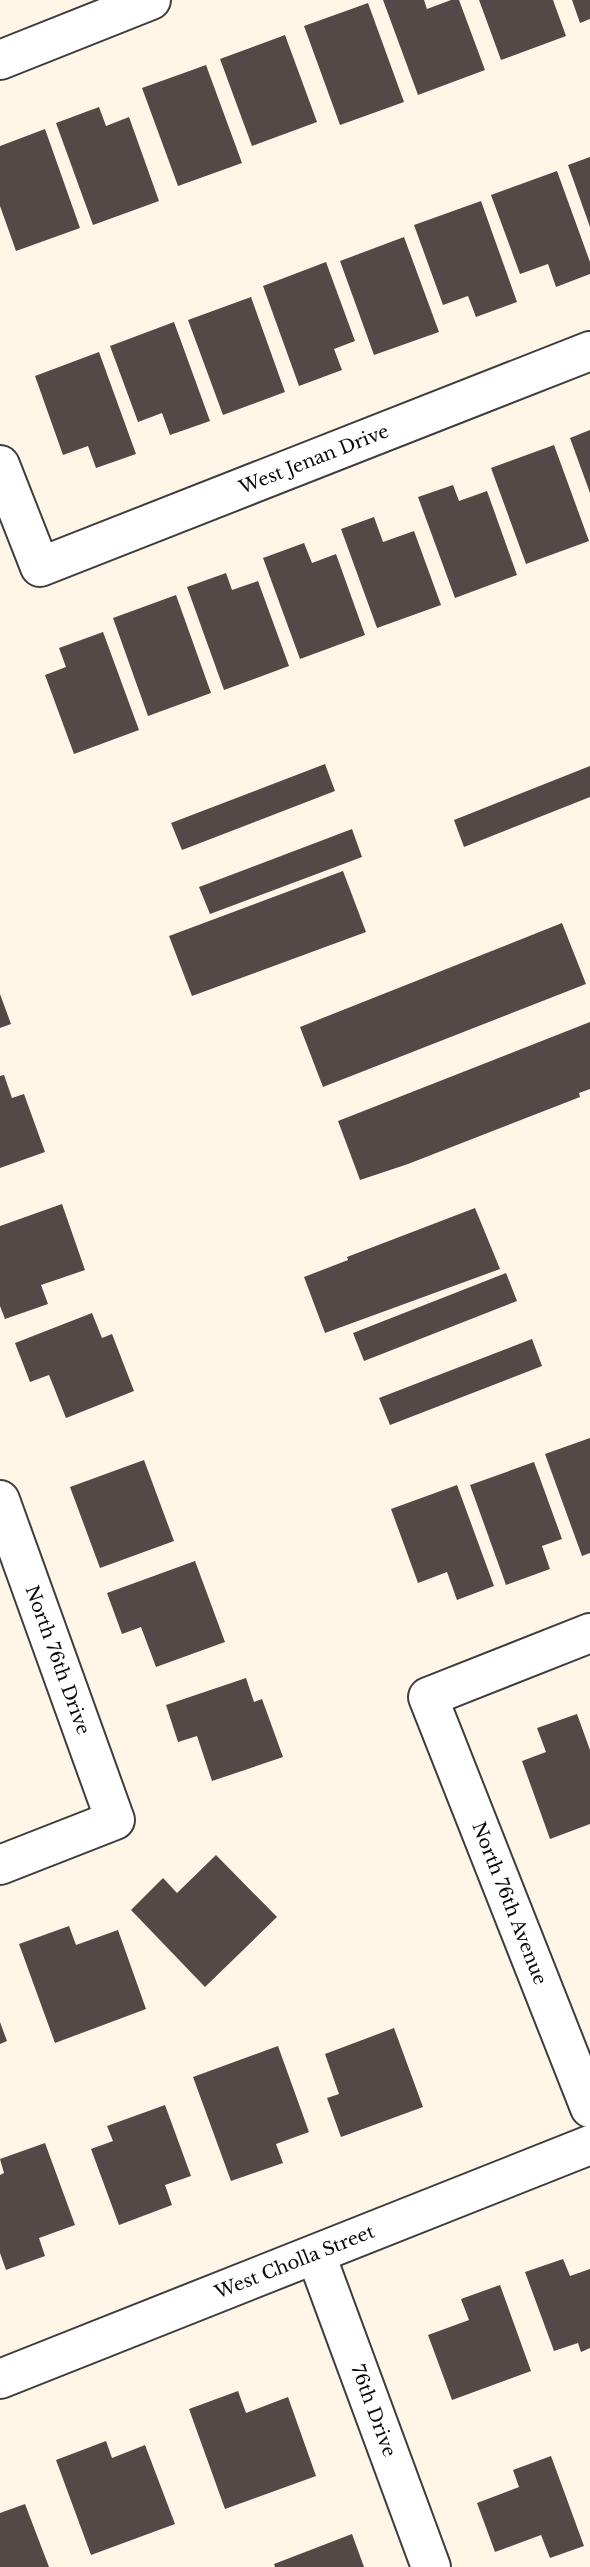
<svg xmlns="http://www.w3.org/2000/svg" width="590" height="2567" viewBox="0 0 590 2567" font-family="'Libre Baskerville',serif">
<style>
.building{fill:#534946}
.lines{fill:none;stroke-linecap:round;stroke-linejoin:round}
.minor-casing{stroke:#3d3d3d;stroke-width:42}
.minor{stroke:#fff;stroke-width:38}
.labels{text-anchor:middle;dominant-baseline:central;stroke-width:7;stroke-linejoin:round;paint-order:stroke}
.street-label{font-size:18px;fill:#0a0a0a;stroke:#fff}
</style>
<rect width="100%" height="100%" fill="#fff6e8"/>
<path class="building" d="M383 0H424L427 9 451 0H459L485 70 418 95Z
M479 0H553L566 36 501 60Z
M572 0H590V19L580 23Z
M368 3 404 102 340 125 304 26Z
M285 35 317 122 252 146 220 59Z
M206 65 242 163 178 186 142 88Z
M99 107 106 126 129 117 159 201 93 225 56 123Z
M45 129 80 228 16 251 0 206V146Z
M590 157V227L568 165Z
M557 171 590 262V274L556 287 548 264 520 274 491 195Z
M481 201 517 302 476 317 468 296 443 305 414 225Z
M404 237 439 332 374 355 340 261Z
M326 262 355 341 334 349 342 370 299 386 263 286Z
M251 297 285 392 223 415 188 320Z
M174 322 210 421 170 435 162 413 138 422 110 346Z
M99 352 136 454 96 468 88 446 63 455 35 376Z
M590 430V493L570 438Z
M554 445 589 541 526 564 491 468Z
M453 485 459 501 487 491 517 575 455 598 418 497Z
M374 517 383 542 414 531 441 605 377 628 341 529Z
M304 543 312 563 336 554 365 635 300 659 263 558Z
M226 573 232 590 258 581 289 666 224 690 187 587Z
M176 595 211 693 148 716 113 618Z
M103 632 139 730 74 754 45 675 66 667 59 648Z
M325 764 335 791 182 850 171 823Z
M590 766V797L464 847 454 820Z
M352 829 362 857 210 914 199 887Z
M343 871 366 932 192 996 169 936Z
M562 923 586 984 323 1087 300 1027Z
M0 994 11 1024 0 1028Z
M590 1022V1089L579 1093 580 1097 408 1164 360 1180 338 1121Z
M4 1075 12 1098 24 1094 45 1152 0 1168V1076Z
M62 1204 85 1270 41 1285 48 1304 5 1319 0 1306V1226Z
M475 1208 500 1269 325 1333 304 1277 348 1260 347 1257Z
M506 1273 517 1301 364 1361 353 1333Z
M92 1313 102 1338 112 1334 134 1391 66 1418 49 1375 30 1382 15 1343Z
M532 1339 542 1366 390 1425 379 1398Z
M590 1438V1553L582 1556 545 1454Z
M144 1460 174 1541 100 1568 70 1487Z
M534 1462 562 1539 542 1546 550 1569 506 1585 470 1485Z
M457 1485 494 1586 457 1600 447 1572 418 1583 391 1509Z
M195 1561 225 1642 156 1667 141 1627 122 1634 107 1593Z
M246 1678 254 1702 262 1699 283 1757 212 1781 197 1736 178 1742 166 1705Z
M577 1714 590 1750V1824L550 1839 522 1761 546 1752 537 1728Z
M216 1855 277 1917 205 1987 131 1910 163 1878 177 1893Z
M69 1926 76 1945 118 1930 146 2009 55 2043 19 1944Z
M0 2022 7 2041 0 2044Z
M394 2028 423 2107 341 2137 327 2098 339 2094 325 2054Z
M278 2046 309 2132 276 2144 283 2163 231 2181 193 2077Z
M165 2105 191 2176 165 2185 172 2205 119 2225 91 2149 113 2141 107 2126Z
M45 2143 75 2225 39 2238 45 2256 6 2270 0 2253V2175L4 2173 0 2159Z
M563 2259 570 2276 590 2269V2348L581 2352 578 2343 554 2351 525 2272Z
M500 2285 531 2371 452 2400 428 2335 469 2320 461 2299Z
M238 2391 246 2413 288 2397 316 2476 225 2509 189 2409Z
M106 2441 112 2458 145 2445 175 2524 91 2555 56 2460Z
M551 2456 584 2546 550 2558 541 2535 495 2552 477 2503 519 2487 513 2470Z
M25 2504 49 2567H0V2513Z
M352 2534 364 2567H275L274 2564Z"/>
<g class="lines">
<g class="minor-casing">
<g id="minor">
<path d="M0 60 151 0"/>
<path id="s1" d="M0 465 40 567 590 351"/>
<path id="s2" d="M0 1500 115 1820 0 1865"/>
<path id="s3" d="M590 1633 428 1697 590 2108"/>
<path id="s4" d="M316 2255 431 2567"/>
<path id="s5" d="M0 2379 590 2145"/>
</g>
</g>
<use href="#minor" class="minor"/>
</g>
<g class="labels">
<g class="street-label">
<text stroke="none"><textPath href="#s1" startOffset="404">West Jenan Drive</textPath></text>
<text stroke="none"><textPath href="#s2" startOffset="170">North 76th Drive</textPath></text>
<text stroke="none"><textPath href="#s3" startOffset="396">North 76th Avenue</textPath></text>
<text stroke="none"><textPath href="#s5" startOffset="317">West Cholla Street</textPath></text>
<text stroke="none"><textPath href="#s4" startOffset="166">76th Drive</textPath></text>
</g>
</g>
</svg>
